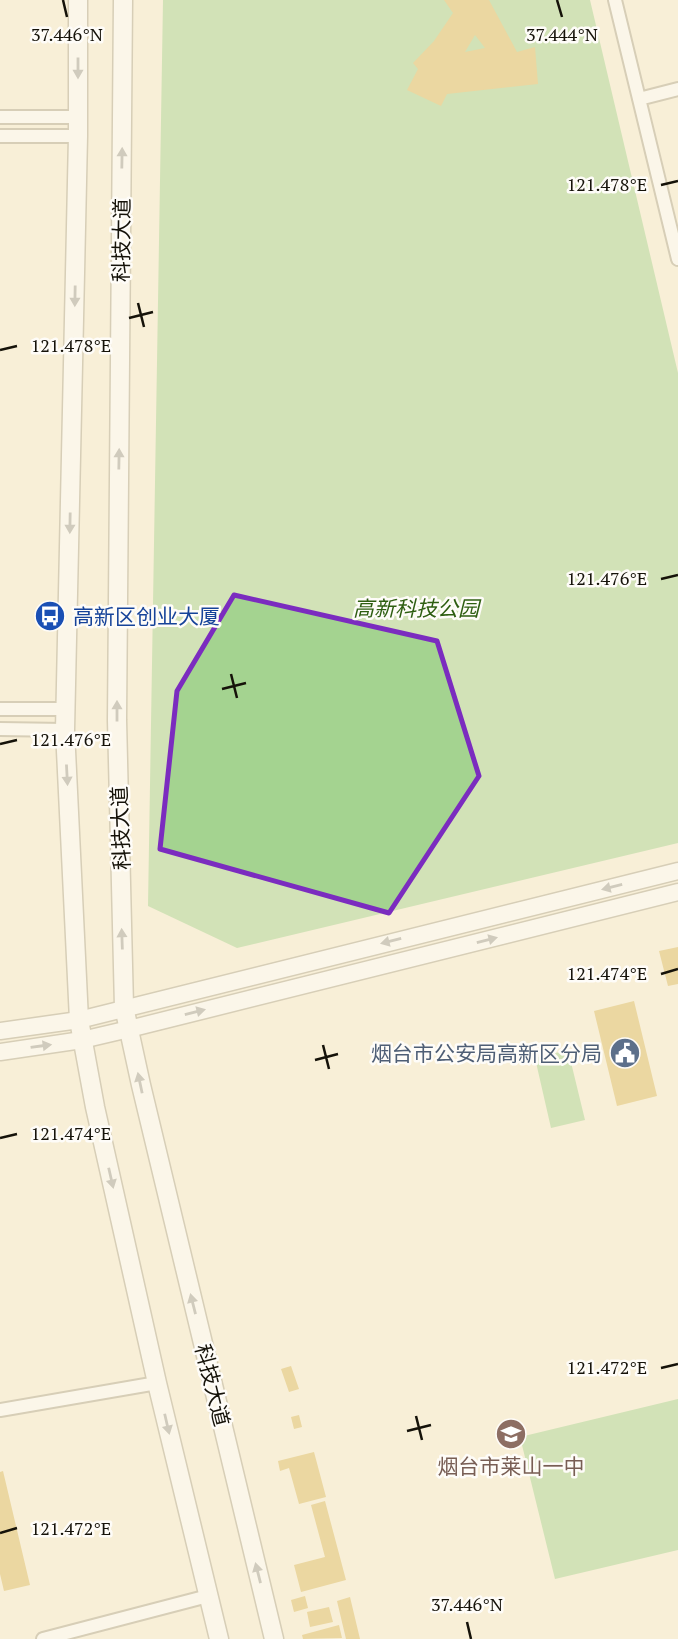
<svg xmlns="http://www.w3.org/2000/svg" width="678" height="1639" viewBox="0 0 678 1639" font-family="'PT Serif','Noto Sans SC',serif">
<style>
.green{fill:#a4d390}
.building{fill:#dbba5f;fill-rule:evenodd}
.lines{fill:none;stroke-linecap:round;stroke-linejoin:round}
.minor-casing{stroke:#afa790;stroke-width:16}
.tertiary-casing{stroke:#afa790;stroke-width:19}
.secondary-casing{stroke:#afa790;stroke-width:21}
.minor{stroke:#fff;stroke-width:12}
.tertiary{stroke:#fff;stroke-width:16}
.secondary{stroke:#fff;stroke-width:18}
.oneway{fill:#a1a09d}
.marked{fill:none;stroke:#7b2cbf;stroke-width:5;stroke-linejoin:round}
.ticks{fill:none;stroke:#151209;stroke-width:2.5}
.labels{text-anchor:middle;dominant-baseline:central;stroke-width:5;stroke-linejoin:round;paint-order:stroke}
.street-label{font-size:21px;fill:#151209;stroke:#fefcf8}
.park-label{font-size:21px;font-style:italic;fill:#2e5e11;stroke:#fefcf8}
.transit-label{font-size:21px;fill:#164399;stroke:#fefcf8;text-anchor:start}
.service-label{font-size:21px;fill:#4e5e75;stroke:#fefcf8;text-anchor:end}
.education-label{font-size:21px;fill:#785e54;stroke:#fefcf8}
.ticks-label{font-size:18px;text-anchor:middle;fill:#151209;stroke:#fefcf8;stroke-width:5;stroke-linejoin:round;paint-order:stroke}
</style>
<rect width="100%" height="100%" fill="#f8efd7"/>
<path class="green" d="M163 0H590L678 373V843L237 948 148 906Z
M568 1050 585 1120 551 1128 535 1058Z
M678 1399V1550L555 1579 520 1437Z"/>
<path class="building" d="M444 0H489L517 52 535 47 538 84 447 94 441 106 407 90 418 69 413 63 434 41 453 13ZM475 35 485 48 465 52Z
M678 947V984L668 986 659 951Z
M634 1001 657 1096 617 1106 594 1011Z
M291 1366 299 1389 289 1392 281 1369Z
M299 1415 302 1427 294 1429 291 1417Z
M314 1452 326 1497 299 1504 289 1468 280 1471 278 1461Z
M3 1471 30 1585 4 1591 0 1574V1472Z
M325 1501 346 1580 301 1592 294 1565 325 1557 311 1505Z
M305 1596 308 1608 294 1612 291 1600Z
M350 1597 360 1639H346L337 1601Z
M329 1607 333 1622 310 1627 307 1612Z
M339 1625 342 1638 303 1639 302 1635Z"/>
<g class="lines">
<g class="minor-casing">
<path id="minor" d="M615 0 678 259
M639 99 678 89
M0 117H78
M0 136H78
M0 709H66
M0 729 65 730
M0 1410 157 1383
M43 1639 208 1596"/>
</g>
<g class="tertiary-casing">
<path id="tertiary" d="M0 1031 79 1020 678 871
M0 1052 82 1040 129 1029 678 892"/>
</g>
<g class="secondary-casing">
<path id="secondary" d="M78 0V136L65 730 79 1020 95 1107 157 1383 219 1639
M123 0 117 720 124 1007 141 1085 274 1639"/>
</g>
<use href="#minor" class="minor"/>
<use href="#tertiary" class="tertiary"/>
<use href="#secondary" class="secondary"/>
</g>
<defs><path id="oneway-solid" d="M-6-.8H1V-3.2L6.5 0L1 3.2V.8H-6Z" transform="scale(1.75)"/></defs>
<g class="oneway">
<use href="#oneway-solid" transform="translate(78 68) rotate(90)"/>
<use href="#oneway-solid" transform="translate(122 158) rotate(-89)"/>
<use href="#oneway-solid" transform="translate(75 296) rotate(91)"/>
<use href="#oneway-solid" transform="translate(119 459) rotate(-89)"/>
<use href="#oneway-solid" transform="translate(70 523) rotate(91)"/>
<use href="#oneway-solid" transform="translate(117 711) rotate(-90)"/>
<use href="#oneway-solid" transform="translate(67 775) rotate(87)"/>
<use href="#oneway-solid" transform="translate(612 887) rotate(166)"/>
<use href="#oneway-solid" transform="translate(122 939) rotate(-92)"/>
<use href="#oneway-solid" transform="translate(487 940) rotate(-14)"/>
<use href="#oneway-solid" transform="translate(391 941) rotate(166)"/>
<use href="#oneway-solid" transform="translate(195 1012) rotate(-14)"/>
<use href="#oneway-solid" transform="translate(41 1046) rotate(-8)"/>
<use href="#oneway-solid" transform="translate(140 1083) rotate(-102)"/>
<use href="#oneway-solid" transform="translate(111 1178) rotate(77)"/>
<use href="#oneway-solid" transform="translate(193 1304) rotate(-104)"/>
<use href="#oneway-solid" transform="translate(167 1424) rotate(77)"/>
<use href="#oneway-solid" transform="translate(258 1573) rotate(-104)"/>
</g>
<path d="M0 0H678V1639H0ZM234 595 437 641 479 776 389 913 160 849 177 691Z" fill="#f8efd7" fill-opacity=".55" fill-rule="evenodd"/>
<path class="marked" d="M234 595 437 641 479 776 389 913 160 849 177 691Z"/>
<path class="ticks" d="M63 0 67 17M557 0 562 17M661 185 678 181M138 303 144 327M129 318 153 312M0 350 17 346M661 579 678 575M231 674 237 698M222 689 246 683M0 744 17 740M661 974 678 969M323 1045 329 1069M315 1060 338 1054M0 1138 17 1134M661 1368 678 1364M416 1416 422 1440M407 1431 431 1425M0 1533 17 1528M467 1622 471 1639"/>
<defs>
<g id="bus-disc" transform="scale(1.575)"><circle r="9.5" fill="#1a4fb4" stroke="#fefcf8"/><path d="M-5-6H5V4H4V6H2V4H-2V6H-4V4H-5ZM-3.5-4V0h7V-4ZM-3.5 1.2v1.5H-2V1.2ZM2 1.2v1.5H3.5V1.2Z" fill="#fff"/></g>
<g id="civic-disc" transform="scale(1.575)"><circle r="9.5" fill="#5c6f8a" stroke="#fefcf8"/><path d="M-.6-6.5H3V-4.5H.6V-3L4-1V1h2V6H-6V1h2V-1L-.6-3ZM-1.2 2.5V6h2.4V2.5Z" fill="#fff"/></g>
<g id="school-disc" transform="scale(1.575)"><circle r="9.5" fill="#8d6e63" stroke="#fefcf8"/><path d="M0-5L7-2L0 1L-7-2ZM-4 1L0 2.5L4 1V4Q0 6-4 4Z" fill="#fff"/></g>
</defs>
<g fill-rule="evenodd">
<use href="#bus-disc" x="50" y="616"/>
<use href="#civic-disc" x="625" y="1053"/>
<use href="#school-disc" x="511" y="1434"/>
</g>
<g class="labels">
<g class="street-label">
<text transform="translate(121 240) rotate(-89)">科技大道</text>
<text transform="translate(120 828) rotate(-92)">科技大道</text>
<text transform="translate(213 1385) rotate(76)">科技大道</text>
</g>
<g class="park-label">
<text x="416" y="608">高新科技公园</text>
</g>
<g class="transit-label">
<text x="73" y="616">高新区创业大厦</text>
</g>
<g class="service-label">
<text x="602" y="1053">烟台市公安局高新区分局</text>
</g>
<g class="education-label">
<text x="511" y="1466">烟台市莱山一中</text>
</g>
</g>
<g class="ticks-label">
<text x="67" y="41">37.446°N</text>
<text x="562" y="41">37.444°N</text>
<text x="607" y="191">121.478°E</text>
<text x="71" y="352">121.478°E</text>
<text x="607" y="585">121.476°E</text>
<text x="71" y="746">121.476°E</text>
<text x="607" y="980">121.474°E</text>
<text x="71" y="1140">121.474°E</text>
<text x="607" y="1374">121.472°E</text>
<text x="71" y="1535">121.472°E</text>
<text x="467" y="1611">37.446°N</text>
</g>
</svg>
